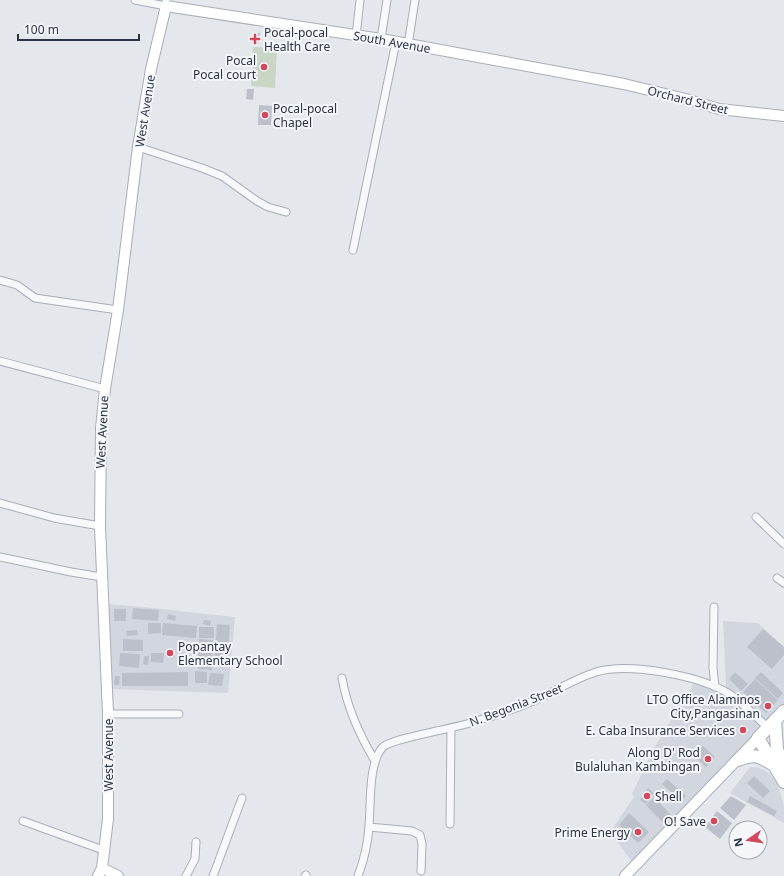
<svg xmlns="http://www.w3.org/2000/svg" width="784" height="876" viewBox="0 0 784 876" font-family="'Noto Sans',sans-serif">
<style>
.built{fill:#d2d6de}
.green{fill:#c9d6c5}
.building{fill:#bbc0ca}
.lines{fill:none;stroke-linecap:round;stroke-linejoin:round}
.street-casing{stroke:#a9aeb7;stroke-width:9}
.secondary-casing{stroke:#a9aeb7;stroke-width:12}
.primary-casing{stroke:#a3abb8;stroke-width:14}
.street{stroke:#f7f8fa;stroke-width:7}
.secondary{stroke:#fff;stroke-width:10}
.primary{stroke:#fff;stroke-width:12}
.poi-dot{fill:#d1495b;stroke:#f4f6f9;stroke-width:1.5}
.labels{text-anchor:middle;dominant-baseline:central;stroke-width:4;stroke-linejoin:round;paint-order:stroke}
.poi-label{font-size:12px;fill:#2b3445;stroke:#f4f6f9;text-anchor:end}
.street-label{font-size:12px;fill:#2b3445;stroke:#f4f6f9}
</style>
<rect width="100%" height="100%" fill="#e4e7ec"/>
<path class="built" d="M107 604 143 607 235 617 228 693 111 689Z
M723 621 758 623 784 647V705L714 776 698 794 664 827 633 863 610 832 634 797 632 794 653 750 669 723 687 697 693 684 703 686 721 692 726 687Z
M750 767H757L764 770 770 774 777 784 781 795 784 807V823L730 793Z"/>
<path class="green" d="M253 47 277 48 275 88 251 86Z"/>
<path class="building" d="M254 32 260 33 258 45 252 44Z
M247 89H254L253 100 246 99Z
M259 105 272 106 271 125H258Z
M133 608 159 610 158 621 132 619Z
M114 609H126V621H114Z
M168 614 176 616 175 621 167 619Z
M204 620 211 621 210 626 203 624Z
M148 623H161V633L148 634Z
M163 623 197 626 196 638 162 635Z
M217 624 230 625 227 665 214 664Z
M199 627H214V638H199Z
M763 629 784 647V655L772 669 747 647Z
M137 630 138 635 127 636 126 631Z
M123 639 143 640V651H123Z
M199 639 213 640 212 670 198 669Z
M120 653 140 654 139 668 119 666Z
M151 653H164L163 663 151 662Z
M144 656H149L148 665 143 664Z
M195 671 207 672V683H195Z
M188 672V686H122V673Z
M735 672 748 684 741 691 729 679Z
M761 672 783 693 778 699 755 678Z
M210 673 224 674 222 686 208 685Z
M115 676H120L119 685H114Z
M755 679 778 700 766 713 743 692Z
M703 746 715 757 706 767 694 756Z
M754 776 770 791 763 798 747 783Z
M667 779 686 796 681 801 662 784Z
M648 788 654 793 646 804 640 800Z
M731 796 746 805 734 820 720 808Z
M750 796 777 811 774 816 747 802Z
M654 797 671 815 663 823 646 805Z
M717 811 732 823 720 839 705 827Z
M629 813 649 832 638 843 619 825Z"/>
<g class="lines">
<g class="street-casing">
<path id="street" d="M135 0 166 6V0
M356 36 360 0
M381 39 387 0
M408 45 415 0
M138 147 202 168 222 176 257 201 268 207 286 212
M353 250 396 42
M0 280 17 285 35 298 118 310
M0 361 105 389
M0 503 54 518 100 526
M756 517 784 544
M0 557 71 572 102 577
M777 578 784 583
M714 607 713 668 715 687
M342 678C347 707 360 736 375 761
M108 714H179
M23 821 103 850
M450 824 451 728
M369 827 412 831 420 835 422 844 421 871
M186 876 195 859 196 842
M213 876 242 798
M305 876 306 875
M358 876C364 860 368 843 369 826 371 805 368 762 383 747 390 739 455 728 470 723 491 717 512 710 533 701 554 692 574 679 596 672 630 662 702 676 731 695 744 705 756 716 767 727"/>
</g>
<g class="secondary-casing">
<path id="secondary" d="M102 868 118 876
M98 876 102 868 108 819V714L100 526 101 428 105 389 118 310 138 147 151 69 166 6 381 39 624 84 686 99 719 109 784 116
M625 876 758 738"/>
</g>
<g class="primary-casing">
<path id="primary" d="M775 720 777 749 783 767
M758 738 784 782
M758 738 784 711
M738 760C754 754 757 755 772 764"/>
</g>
<use href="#street" class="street"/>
<use href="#secondary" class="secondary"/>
<use href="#primary" class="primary"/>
</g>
<g class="poi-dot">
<path d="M253 33h4v4h4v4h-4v4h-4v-4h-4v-4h4z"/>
<circle cx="264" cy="67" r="4"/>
<circle cx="265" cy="115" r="4"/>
<circle cx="170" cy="653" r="4"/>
<circle cx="768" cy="706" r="4"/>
<circle cx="743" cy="730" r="4"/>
<circle cx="708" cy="759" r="4"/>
<circle cx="647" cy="796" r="4"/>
<circle cx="714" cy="821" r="4"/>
<circle cx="638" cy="832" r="4"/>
</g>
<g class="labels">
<g class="poi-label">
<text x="264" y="32" text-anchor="start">Pocal-pocal<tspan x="264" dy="14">Health Care</tspan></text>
<text x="256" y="60">Pocal<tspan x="256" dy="14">Pocal court</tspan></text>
<text x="273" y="108" text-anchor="start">Pocal-pocal<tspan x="273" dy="14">Chapel</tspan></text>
<text x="178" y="646" text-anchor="start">Popantay<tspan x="178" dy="14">Elementary School</tspan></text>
<text x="760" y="699">LTO Office Alaminos<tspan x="760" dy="14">City,Pangasinan</tspan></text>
<text x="735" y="730">E. Caba Insurance Services</text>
<text x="700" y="752">Along D' Rod<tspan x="700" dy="14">Bulaluhan Kambingan</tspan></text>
<text x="655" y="796" text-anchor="start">Shell</text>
<text x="706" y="821">O! Save</text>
<text x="630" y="832">Prime Energy</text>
</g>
<g class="street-label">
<text transform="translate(392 42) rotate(10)">South Avenue</text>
<text transform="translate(688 100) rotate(14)">Orchard Street</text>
<text transform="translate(145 111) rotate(-81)">West Avenue</text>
<text transform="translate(102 432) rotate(-87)">West Avenue</text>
<text transform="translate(516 705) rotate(-21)">N. Begonia Street</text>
<text transform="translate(108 755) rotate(-90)">West Avenue</text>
</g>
</g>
<g transform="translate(748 840) rotate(257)"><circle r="19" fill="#f4f6f9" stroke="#a4a8b1"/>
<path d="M0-3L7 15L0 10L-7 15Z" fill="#d1495b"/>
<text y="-6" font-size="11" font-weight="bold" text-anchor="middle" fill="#2b3445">N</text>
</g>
<path d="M18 34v6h121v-6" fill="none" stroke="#2b3445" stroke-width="2"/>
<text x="24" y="34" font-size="12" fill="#2b3445" stroke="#f4f6f9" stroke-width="3" paint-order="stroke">100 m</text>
</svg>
